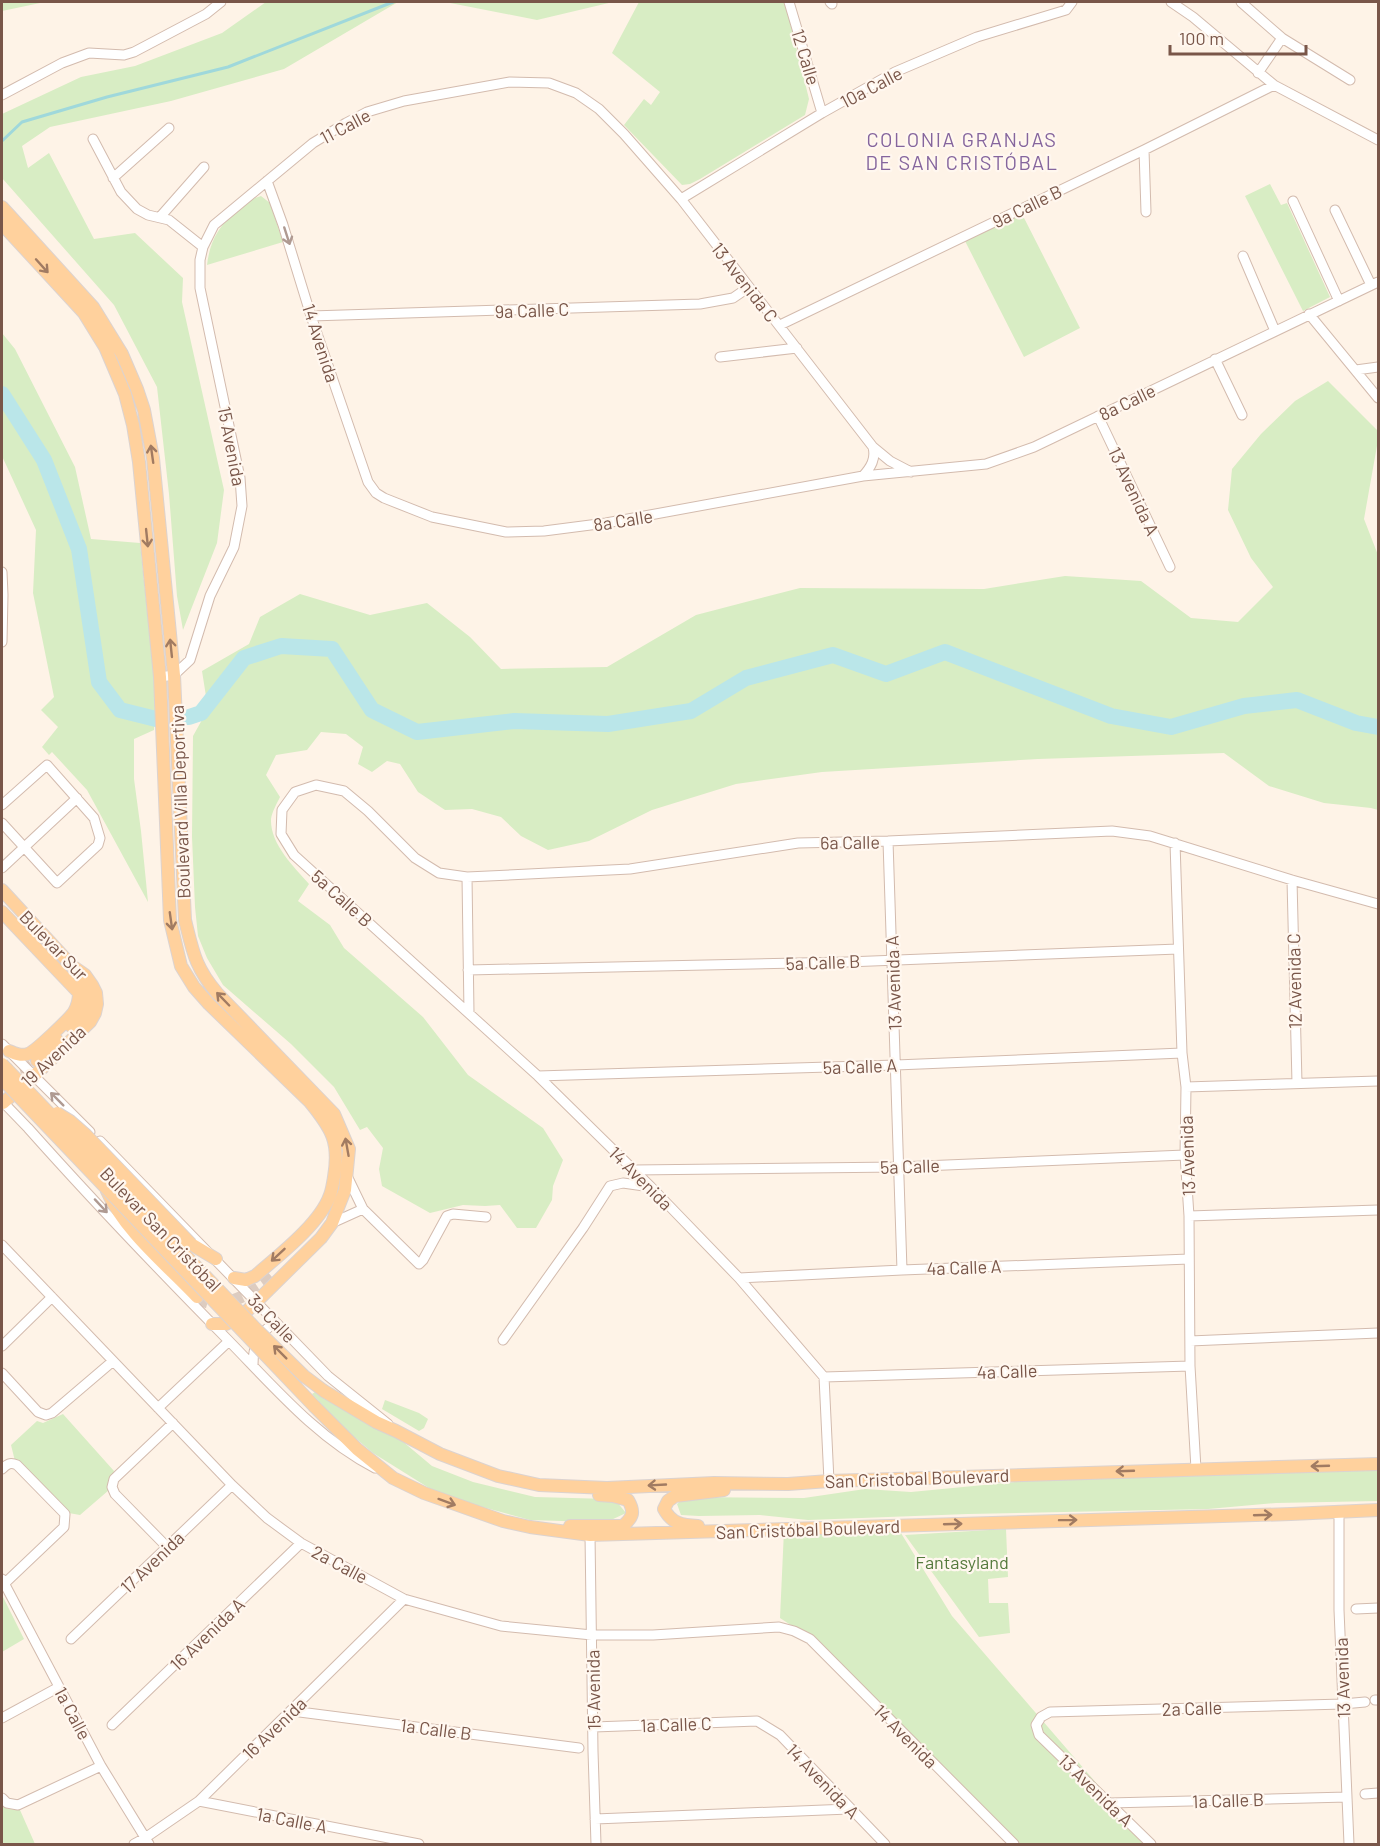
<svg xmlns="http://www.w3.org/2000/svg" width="1380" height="1846" viewBox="0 0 1380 1846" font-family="Barlow,sans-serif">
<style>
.green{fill:#d8edc4}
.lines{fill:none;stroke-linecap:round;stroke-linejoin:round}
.stream{stroke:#9fd8db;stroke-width:3}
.river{stroke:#bae6e9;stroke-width:16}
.major-tunnel{stroke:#ddccc0;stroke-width:12;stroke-dasharray:12 6;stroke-linecap:butt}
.minor-casing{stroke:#d3bbae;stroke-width:11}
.major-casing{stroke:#dcd3d0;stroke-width:14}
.minor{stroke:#fff;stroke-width:9}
.major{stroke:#ffd19d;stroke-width:12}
.major-bridge-casing{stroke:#dcd3d0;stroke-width:14;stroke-linecap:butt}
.major-bridge{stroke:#ffd19d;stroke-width:12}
.oneway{stroke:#af9a92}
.oneway2{stroke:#a17b62}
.labels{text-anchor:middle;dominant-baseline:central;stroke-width:4.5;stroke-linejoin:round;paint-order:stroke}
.street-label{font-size:18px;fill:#795649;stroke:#fff7ef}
.park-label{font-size:18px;fill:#557a3d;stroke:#fff7ef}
.neighbourhood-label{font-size:20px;letter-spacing:1.5px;fill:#85659d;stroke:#fff7ef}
</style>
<rect width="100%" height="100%" fill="#fef3e7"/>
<path class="green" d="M2 2H45L2 11Z
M266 2H398L284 69 171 101 50 127 22 146 28 168 49 153 94 239 135 233 183 278 182 302 224 490 217 543 183 630 177 596 169 494 157 387 114 305 2 178V114L81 77 135 66 222 33Z
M445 2H613L537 20Z
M639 2H785L809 99 805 115 700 179 690 184 682 185 624 125 644 99 651 105 660 92 612 53Z
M1270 184 1281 205 1287 203 1330 297 1303 311 1245 196Z
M261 196 270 203 283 242 207 265C210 241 218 227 236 211 245 204 250 199 261 196Z
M1021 212 1080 328 1024 357 965 241Z
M2 333 15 349 75 467 91 539 140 543 156 696 154 730 134 739V779L141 831 148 902 87 790 52 752 49 755 42 747 58 727 41 710 54 697 33 593 36 530 2 456Z
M1328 381 1378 431V440L1364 519 1378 555V810L1371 808 1324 803 1269 786 1224 753 1038 759 822 772 736 784 652 810 589 841 548 850 521 836 501 817 472 809 445 810 418 792 400 764 387 761 372 772 358 764 363 747 346 734 321 732 307 750 276 755 266 775 280 797C277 803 272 812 271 819 270 844 294 867 309 884L298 901 330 925 344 948 423 1017 468 1075 543 1128 563 1160 553 1186 552 1200 536 1228H517L500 1205 485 1206 463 1205 430 1213 382 1186 379 1169 383 1148 367 1127 360 1130 334 1087 291 1044 223 985 207 958 198 936 195 907 192 837 193 736 208 709 202 671 249 644 260 617 300 594 370 615 427 603 470 637 501 669 607 667 696 615 800 588 984 589 1065 576 1141 581 1191 618 1238 622 1273 587 1251 558 1228 510 1232 469 1261 434 1295 401Z
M315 1392 395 1435 432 1466 473 1482 535 1497 609 1499 617 1502 626 1513 611 1520 593 1522 530 1520 468 1503 429 1488 373 1453 346 1430 312 1394Z
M385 1400 419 1413 428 1419 424 1428 419 1431 382 1409Z
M63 1414 114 1471 109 1490 80 1515 63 1512 15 1461 11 1445 37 1421 43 1423Z
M1378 1467V1501L1276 1503 1208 1509 968 1514 808 1520 760 1515 699 1516 681 1515 677 1504 682 1500 691 1497 804 1498 865 1489 911 1492 1087 1475Z
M896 1525 952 1616 1149 1844H1013L812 1639 780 1618 784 1530Z
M1006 1529 1008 1577 988 1579 989 1603H1008L1010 1633 979 1637 905 1535Z
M2 1595 24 1639 2 1652Z
M2 1805 8 1809 20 1810 35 1844H2Z"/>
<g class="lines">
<path class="stream" d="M2 141 22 122 107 97 228 67 393 2"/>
<path class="river" d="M2 394 44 460 79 549 99 682 120 710 156 719
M189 717 201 713 244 658 281 646 332 649 372 710 417 732 514 721 608 724 691 711 746 678 833 655 886 674 945 652 1111 716 1171 727 1244 706 1297 700 1356 723 1378 727"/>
<path class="major-tunnel" d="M2 1073 29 1065 37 1061
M197 1297C218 1315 254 1292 272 1277"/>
<g class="minor-casing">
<path id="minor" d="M789 2 822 113
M830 2 832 4
M1171 2 1193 17 1274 85 1378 140
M1241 2 1282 38 1350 80
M1258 73 1282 38
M2 95 62 63 89 53 124 55 134 52 206 14 221 2
M93 139 121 192 137 209 148 215 169 220 203 247
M1144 150 1146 212
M113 178 169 128
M267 181 283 225 311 316 368 482 376 493 384 498 432 517 506 532 544 531 606 523 863 476 986 464 1034 447 1378 282
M681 199 822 113 895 72 977 37 1066 10 1072 2
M1293 201 1339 301
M1335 210 1371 285
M160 217 204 167
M1243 256 1275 331
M1309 314 1378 398
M311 316 700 304 733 298 749 287
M780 325 1144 150 1274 85
M720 357 797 348
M1215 359 1242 415
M1356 370 1378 367
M1098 416 1170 567
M863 476C871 467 876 459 873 447
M2 572 3 595 2 642
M160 677 174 675 190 660 210 596 234 547 242 506 240 478 200 288V260L203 247 214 225 313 143 346 123 367 112 404 101 510 82 549 83 576 93 599 109 624 134 681 199 873 447 890 461 911 472
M2 805 47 765 94 818 100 838 98 845 57 883 2 823
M888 841 902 1270
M1175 843 1182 1053 1186 1087 1185 1155 1189 1216 1190 1366 1196 1469
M2 868 77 798
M467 877 469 1013
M1292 880 1297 1083
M468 970 847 962 1178 949
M2 1044 90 1132
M538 1076 896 1065 1182 1053
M1186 1087 1378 1081
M2 1101 28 1128C93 1201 160 1271 228 1340 274 1387 317 1438 375 1468
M100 1141 328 1376 388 1424
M634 1170 899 1167 1185 1155
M348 1178 363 1209 419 1264 423 1260 447 1216 453 1214 486 1217
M1189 1216 1378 1210
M332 1223 363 1209
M2 1245 232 1485 267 1518 301 1543 404 1599 501 1626 592 1635H653L779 1627 794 1631 810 1639 1014 1844
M739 1278 902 1270 1189 1259
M503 1340 583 1228 610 1186 623 1183 651 1187
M1190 1341 1378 1333
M2 1346 52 1297
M253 1365C253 1346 258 1333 275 1323
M2 1373 38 1412 46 1415 52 1413 113 1361
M824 1377 1190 1366
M158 1408 229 1341
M2 1469C7 1464 10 1462 17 1465L65 1514 64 1527 4 1584
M829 1481 824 1377 739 1278 651 1187 538 1076 294 855 281 834 282 810 295 792 316 785 344 791 368 811 415 858 439 873 467 877 630 869 798 843 888 841 1112 831 1150 836 1292 880 1378 904
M1339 1512V1610L1349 1844
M590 1535 593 1751 596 1844
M168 1548 115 1494 112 1487 114 1479 173 1423
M2 1579 101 1766 149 1844
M1356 1609 1378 1608
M71 1639 232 1485
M1375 1700H1378
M292 1711 579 1748
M2 1718 59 1687
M112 1725 301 1543
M594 1727 757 1721 780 1735 885 1844
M1365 1794 1378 1793
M2 1798 7 1803 18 1805 101 1766
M199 1801 419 1844
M1109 1803 1347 1797
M595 1819 849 1809
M134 1844 145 1838 199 1801 404 1599
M1151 1844 1039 1735 1036 1725 1041 1717 1050 1712 1343 1704 1365 1702"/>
</g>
<g class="major-casing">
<path id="major" d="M2 207 93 307 122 354 137 389 144 410 153 458 174 675 185 920C193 952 195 967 217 993L334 1114 349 1149 345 1190 332 1223 321 1238 241 1317 226 1324H212
M2 224 84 313 105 347 125 394 133 425 139 462 160 677 170 920 181 966 194 987 209 1004 310 1102C332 1129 340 1142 334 1177 333 1183 332 1190 330 1195 320 1224 278 1256 255 1276L246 1280 234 1278
M2 890 72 966 85 975 92 985 96 993 97 1004 95 1013 90 1022 34 1076 3 1103
M2 912 79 993C79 1001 78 1005 74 1012 69 1019 36 1051 28 1054 21 1056 16 1054 9 1051
M71 1026C84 1013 93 1002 82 984
M37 1061 57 1040
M107 1191C125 1232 167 1265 197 1297
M191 1244 216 1259
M324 1391 376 1422 396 1431 440 1454 498 1476 539 1485 607 1488 714 1483 788 1484 829 1481 1378 1464
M315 1407 357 1449 393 1478 424 1493 503 1521 530 1527 590 1535 1291 1514 1378 1510
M570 1526H623C633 1517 635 1512 628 1500L613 1496 599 1495
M698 1526C682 1525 672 1524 664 1509L668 1501 675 1496 724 1490"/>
</g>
<use href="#minor" class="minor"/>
<use href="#major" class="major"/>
<g class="major-bridge-casing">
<path id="major-bridge" d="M2 1064 255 1328 304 1376 324 1391
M2 1079 315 1407
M57 1113 70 1121 86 1135 191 1244"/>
</g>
<use href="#major-bridge" class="major-bridge"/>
</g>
<defs><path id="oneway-shaft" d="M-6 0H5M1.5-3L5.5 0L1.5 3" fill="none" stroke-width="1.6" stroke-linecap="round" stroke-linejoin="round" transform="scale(1.5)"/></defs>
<g class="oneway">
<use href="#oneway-shaft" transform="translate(287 236) rotate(72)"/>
<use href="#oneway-shaft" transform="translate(57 1099) rotate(-135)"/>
<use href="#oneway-shaft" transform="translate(101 1206) rotate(47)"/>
</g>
<g class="oneway2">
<use href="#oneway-shaft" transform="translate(42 266) rotate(48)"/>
<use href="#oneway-shaft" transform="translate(152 454) rotate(-98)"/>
<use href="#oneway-shaft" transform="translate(147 538) rotate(84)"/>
<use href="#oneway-shaft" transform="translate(171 648) rotate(-96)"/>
<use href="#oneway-shaft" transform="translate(171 921) rotate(82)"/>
<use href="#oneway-shaft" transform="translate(223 999) rotate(-134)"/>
<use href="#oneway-shaft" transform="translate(347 1147) rotate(-100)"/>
<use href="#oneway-shaft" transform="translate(278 1255) rotate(137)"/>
<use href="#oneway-shaft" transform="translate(280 1352) rotate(-135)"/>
<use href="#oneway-shaft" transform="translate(1320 1466) rotate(178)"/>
<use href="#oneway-shaft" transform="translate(1125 1471) rotate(178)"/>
<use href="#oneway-shaft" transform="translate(657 1485) rotate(177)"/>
<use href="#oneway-shaft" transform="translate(447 1502) rotate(20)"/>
<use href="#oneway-shaft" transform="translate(1263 1515) rotate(-2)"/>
<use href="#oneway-shaft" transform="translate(1068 1520) rotate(-1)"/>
<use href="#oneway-shaft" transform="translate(953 1524) rotate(-2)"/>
</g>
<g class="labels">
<g class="street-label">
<text transform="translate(806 57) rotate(73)">12 Calle</text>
<text transform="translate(871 87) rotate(-28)">10a Calle</text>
<text transform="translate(345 126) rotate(-28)">11 Calle</text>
<text transform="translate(1027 206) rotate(-26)">9a Calle B</text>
<text transform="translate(745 282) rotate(52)">13 Avenida C</text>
<text transform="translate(532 310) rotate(-2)">9a Calle C</text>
<text transform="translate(321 343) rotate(72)">14 Avenida</text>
<text transform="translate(1127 402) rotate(-26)">8a Calle</text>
<text transform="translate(232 446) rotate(79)">15 Avenida</text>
<text transform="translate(1134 491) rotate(65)">13 Avenida A</text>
<text transform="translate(623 520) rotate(-9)">8a Calle</text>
<text transform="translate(180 802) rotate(-92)">Boulevard Villa Deportiva</text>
<text transform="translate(850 842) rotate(-1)">6a Calle</text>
<text transform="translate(342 898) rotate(42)">5a Calle B</text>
<text transform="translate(54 945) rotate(46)">Bulevar Sur</text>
<text transform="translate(823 962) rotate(-2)">5a Calle B</text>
<text transform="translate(1294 981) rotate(-91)">12 Avenida C</text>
<text transform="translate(893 983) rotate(-92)">13 Avenida A</text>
<text transform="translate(53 1056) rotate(-43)">19 Avenida</text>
<text transform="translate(860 1066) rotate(-2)">5a Calle A</text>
<text transform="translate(1187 1156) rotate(-92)">13 Avenida</text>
<text transform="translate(910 1166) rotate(-2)">5a Calle</text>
<text transform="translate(641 1178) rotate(45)">14 Avenida</text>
<text transform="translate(161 1229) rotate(46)">Bulevar San Cristóbal</text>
<text transform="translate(964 1267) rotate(-2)">4a Calle A</text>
<text transform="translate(272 1318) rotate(46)">3a Calle</text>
<text transform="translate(1007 1371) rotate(-2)">4a Calle</text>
<text transform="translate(917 1478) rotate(-2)">San Cristobal Boulevard</text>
<text transform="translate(808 1529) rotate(-2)">San Cristóbal Boulevard</text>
<text transform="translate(152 1562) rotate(-44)">17 Avenida</text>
<text transform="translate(340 1564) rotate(28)">2a Calle</text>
<text transform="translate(207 1634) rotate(-44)">16 Avenida A</text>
<text transform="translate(1342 1678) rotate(-92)">13 Avenida</text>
<text transform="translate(593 1690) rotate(-91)">15 Avenida</text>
<text transform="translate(1192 1708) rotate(-2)">2a Calle</text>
<text transform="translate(73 1713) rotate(62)">1a Calle</text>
<text transform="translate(676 1724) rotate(-2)">1a Calle C</text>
<text transform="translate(274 1728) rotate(-44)">16 Avenida</text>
<text transform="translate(436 1729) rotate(7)">1a Calle B</text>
<text transform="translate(906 1736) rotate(45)">14 Avenida</text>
<text transform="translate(823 1781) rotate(46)">14 Avenida A</text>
<text transform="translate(1096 1790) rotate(44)">13 Avenida A</text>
<text transform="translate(1228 1800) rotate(-2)">1a Calle B</text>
<text transform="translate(292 1820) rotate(11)">1a Calle A</text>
</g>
<g class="park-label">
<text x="962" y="1562">Fantasyland</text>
</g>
<g class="neighbourhood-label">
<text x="962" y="139">COLONIA GRANJAS<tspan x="962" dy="23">DE SAN CRISTÓBAL</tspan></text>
</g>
</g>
<rect width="1380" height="1846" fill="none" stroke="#795649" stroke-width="6"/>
<path d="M1170 45v9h136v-9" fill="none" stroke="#795649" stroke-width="3"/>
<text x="1179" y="45" font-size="18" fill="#795649" stroke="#fff7ef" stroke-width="4.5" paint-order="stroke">100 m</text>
</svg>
